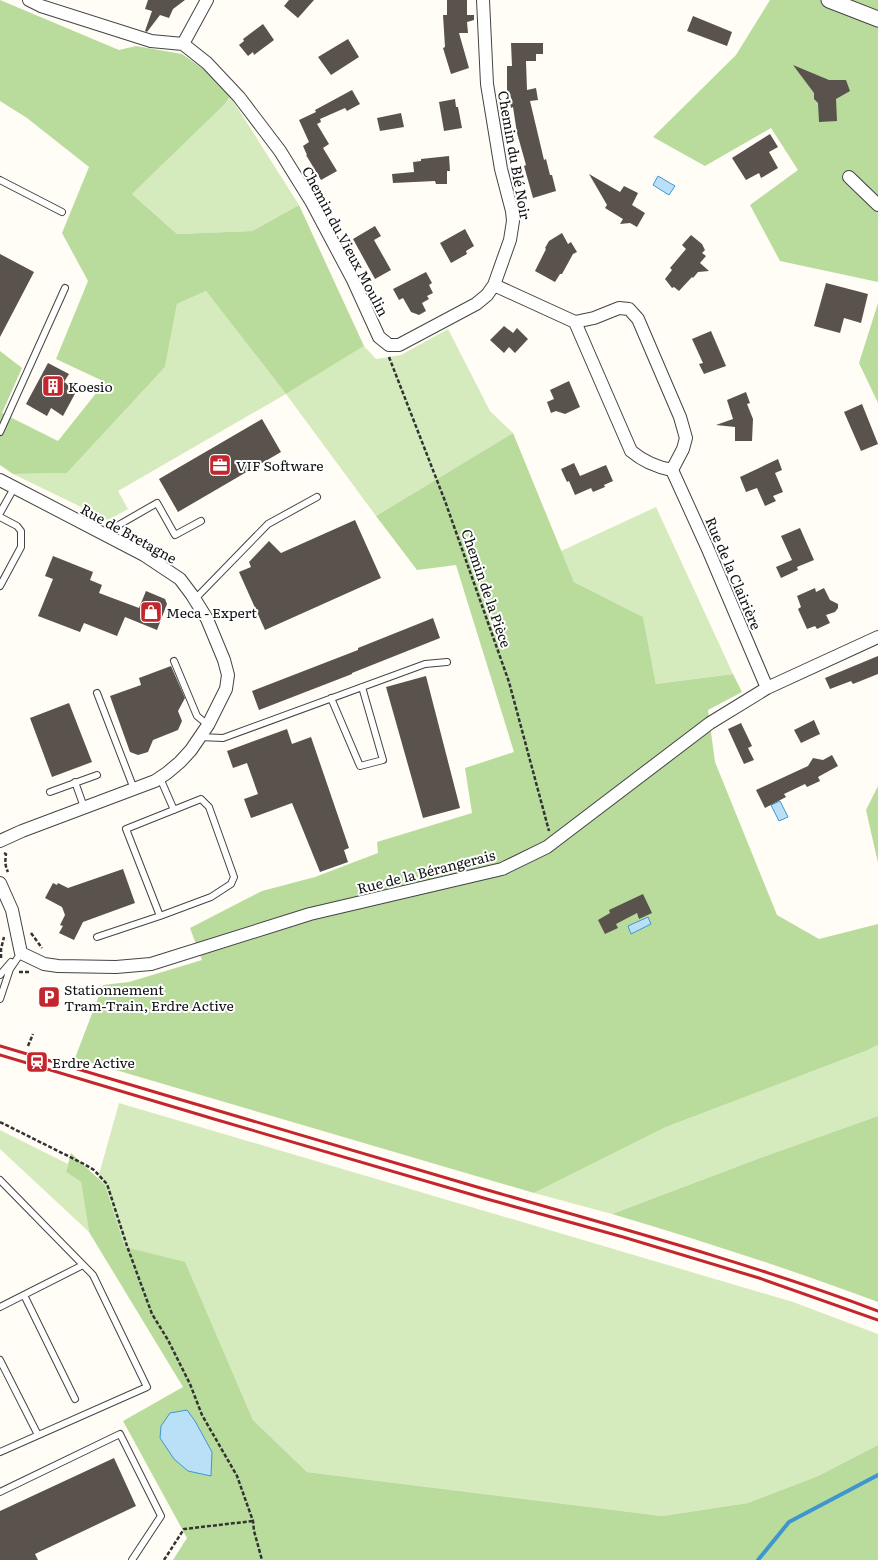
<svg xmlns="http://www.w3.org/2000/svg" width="878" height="1560" viewBox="0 0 878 1560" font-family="Literata,serif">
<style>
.green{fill:#d5ebbd}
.forest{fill:#b9dc9c}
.water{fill:#b9e0f7;stroke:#3f96cf}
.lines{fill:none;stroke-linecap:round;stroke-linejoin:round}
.stream{stroke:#3f96cf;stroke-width:4}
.building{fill:#5a524d}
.service-casing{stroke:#444;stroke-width:8}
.minor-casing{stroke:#444;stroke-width:14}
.tertiary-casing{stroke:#444;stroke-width:17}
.path{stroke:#333;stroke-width:2.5;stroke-dasharray:4 2;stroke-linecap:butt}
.service{stroke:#fff;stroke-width:6}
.minor{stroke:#fff;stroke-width:12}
.tertiary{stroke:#fff;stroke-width:15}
.rail{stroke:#c4262e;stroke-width:3}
.labels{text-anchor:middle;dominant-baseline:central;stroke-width:4;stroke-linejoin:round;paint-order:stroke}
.street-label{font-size:14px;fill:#111;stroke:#fff}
.poi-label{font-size:14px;fill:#111;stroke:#fff;text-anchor:start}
</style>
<rect width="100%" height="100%" fill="#fffdf5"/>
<path class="green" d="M230 96 299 205 252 231 177 234 132 194 225 104Z
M206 291 286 394 364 346 376 359 401 355 448 329 490 411 513 433 376 516 286 394 118 491 128 509 108 520 13 474 67 473 165 367 177 304Z
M656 507 733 674 656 684 643 617 574 582 561 551Z
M878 1045V1116L760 1158 612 1214 534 1193 666 1127 868 1050Z
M119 1103 793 1302 878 1334V1445L818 1476 748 1503 662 1516 307 1472 253 1420 185 1263 125 1247 105 1185 98 1178Z
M0 1130 68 1164 66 1172 81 1182 89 1232 0 1149Z"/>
<path class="forest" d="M0 0 119 50 136 46 182 54 205 70 230 96 225 104 132 194 177 234 252 231 299 205 364 346 286 394 206 291 177 304 165 367 67 473 13 474 0 465V351L22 368 2 413 58 441 105 382 56 359 88 281 62 233 89 167 27 118 0 101Z
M770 0H878V282L780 261 750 205 798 170 771 128 705 166 653 137 736 55Z
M878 303V403L859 363Z
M513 433 574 582 643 617 656 684 733 674 742 692 708 710 715 762 777 915 819 939 878 924V1045L868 1050 666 1127 534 1193 75 1058 103 985 129 982 202 960 190 928 262 891 315 877 378 853 377 842 472 813 465 768 514 752 456 565 417 570 376 516Z
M878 786V863L866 810Z
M878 1116V1302C790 1269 702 1241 612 1214L760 1158Z
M71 1153 105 1185 125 1247 185 1262 253 1420 307 1472 662 1516 748 1503 818 1476 878 1445V1560H173L187 1538 123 1421 183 1387 89 1232 81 1182 66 1172Z"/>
<path class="water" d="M658 176 675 186 669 195 653 185Z
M780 801 788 817 779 821 771 805Z
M648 917 651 924 631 934 628 926Z
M187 1410 195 1421 212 1452 211 1476 188 1471 174 1459 160 1438 161 1426 170 1413Z"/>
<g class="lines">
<path class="stream" d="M758 1560 789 1522 878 1475"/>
</g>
<path class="building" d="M148 0H185L173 9 169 18 160 15 147 32 145 31 152 11 145 9Z
M289 0H314L298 18 284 6Z
M447 0H467V15H474V20L467 22 468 33H459L469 68 451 74 443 48 445 47 443 15H447Z
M693 16 732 32 727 46 687 31Z
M263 24 274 40 254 55 253 52 248 56 239 45 244 41 243 39Z
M348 39 359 57 331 75 318 57Z
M511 43H543V54H536V61H526L527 90 536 88 538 100 530 101 544 160 546 159 550 175H552L556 191 533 198 524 166 526 165 517 133 513 107 511 108 510 102H507V66H512Z
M793 65 829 80H846L850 91 836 99 837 121 819 122 818 103 814 99V93Z
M352 90 360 104 347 111 345 108 320 119 321 122 317 124 329 144 323 148 337 171 321 180 306 155H307L303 146 309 142 299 120 316 112 315 110Z
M455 99 456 107H458L462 128 444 131 439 102Z
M401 113 404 127 380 131 377 118Z
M770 134 778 147 769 152 778 168 761 178 759 173 746 180 732 158Z
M449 156 450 171H447V184H436L435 181 393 183 392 174 414 172 413 162 421 161V159Z
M589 174 620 192 624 186 638 193 632 205 645 213 637 227 630 223 620 224 623 219 605 208 607 205Z
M375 226 381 236 374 240 391 270 375 279 353 239Z
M465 229 474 246 466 251 467 254 451 263 440 243Z
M562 233 568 244 571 242 577 252 573 254 562 274H560L555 282 535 271 546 249 545 248 549 241Z
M691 235 702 244 705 250 702 253 706 256 700 263 709 271 698 272 693 278 692 277 679 291 674 287 672 288 665 279 672 270 670 268 686 249 682 245Z
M0 254 34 272 0 337Z
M426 272 432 283 429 285 433 293 427 296 429 299 422 303 426 311 419 315 411 312 403 298 399 300 393 289Z
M826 283 868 294 861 323 844 318 840 333 814 326Z
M504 326 513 333 517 328 528 339 515 353 509 347 504 353 490 340Z
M711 331 726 366 704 374 699 364 703 363 692 339Z
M48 363 69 374 64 382 77 390 63 416 51 408 47 416 26 404Z
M569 381 580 407 565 414 556 411 551 413 547 402 554 399 550 390Z
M746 392 750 403 747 404 753 419 752 441H735V427L716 425 733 419 727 400Z
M862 404 878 444 861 451 844 412Z
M262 419 281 452 178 512 159 479Z
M778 459 782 470 775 473 783 492 773 496 776 501 765 506 757 488 746 492 740 477Z
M574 463 580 476 606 465 613 481 604 485 605 487 593 492 591 488 575 495 569 481 567 482 561 469Z
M355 520 381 578 265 630 239 572 251 567 249 562 269 541 281 553Z
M800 528 814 560 797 567 798 570 781 578 776 567 792 560 781 536Z
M53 556 93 572 90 580 102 585 99 593 139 608 146 591 165 599 167 604 157 630 125 617 117 636 84 623 80 632 38 616 53 579 45 576Z
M815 588 816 592 824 588 830 600 838 604V608L835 612 826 615 830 623 817 629 815 626 807 629 798 609 801 607 797 596Z
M433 618 440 638 352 673V674L259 710 252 691 358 650V648Z
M878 656V674L853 684 851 681 830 689 825 678Z
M171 666 185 698 178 711 182 721 178 730 153 740 148 752 138 755 130 752 110 696 141 685 139 678Z
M426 676 460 808 423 818 386 687Z
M69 703 92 762 52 777 30 718Z
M814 720 820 734 801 743 794 730Z
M741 723 752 746 748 748 754 760 744 764 728 729Z
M287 729 292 744 311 737 349 848 344 850 348 862 320 872 292 803 251 818 244 799 258 794 247 763 233 768 227 751Z
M832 755 838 766 818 777 820 781 807 787 805 784 784 794 786 797 765 808 756 790 808 766 813 758 823 760Z
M123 869 135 903 83 922 74 940 59 933 63 926 60 925 65 915 62 907 45 898 53 883 57 885 58 883 68 888Z
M643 894 652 913 639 919 637 913 616 924 618 928 605 934 598 920 610 913 609 910Z
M114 1458 136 1506 35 1554 38 1560H0V1511Z"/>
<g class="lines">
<g class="service-casing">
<path id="service" d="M0 180 62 212
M0 432 65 288
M0 513 14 488
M0 517 17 526 21 531V547L0 586
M103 534 157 503 175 535 201 521
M195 599 268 524 317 497
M174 661 197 716 208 725
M97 693 134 789
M331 698 360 766 383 760 362 687
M199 737 223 738 425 664 447 662
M160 778 174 810
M75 782 84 807
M50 792 97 775
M97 937 160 916 126 829 201 799 209 807 234 877 231 884 211 897 160 916
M0 975 11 962
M0 999 10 969 21 953
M0 1180 93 1275 147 1387 0 1452
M24 1295 75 1399
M0 1307 83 1265
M0 1360 38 1435
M0 1492 120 1434 161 1516 132 1560"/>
</g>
<g class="minor-casing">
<path id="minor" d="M29 0 41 6 151 41 183 44
M207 0 183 44 207 63 239 97 280 151 311 201 353 280 379 337 389 345H399L476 304 487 295 494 285 510 240 513 221 512 211 501 169 487 84 483 0
M849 177 878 205
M494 285 575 322 594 318 619 308 629 309 638 319 680 417 686 438 683 449 672 470 707 547 767 688
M575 322 631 451C644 462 656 467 672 470
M0 480 144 555 180 579 192 595 207 619 224 660 228 675 226 689 208 725 191 750 180 762 167 773 155 781 22 831 0 841
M0 883 12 910 21 953 44 964 58 966 116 967 151 964 310 914 502 869 547 847 710 723 767 688 878 637"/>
</g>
<g class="tertiary-casing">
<path id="tertiary" d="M829 0 878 19"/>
</g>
<path class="path" d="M389 357 445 501 509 682 549 831
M4 853 6 854C5 861 5 866 8 872
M31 933 42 948
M1 958V949L4 937
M19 972H30
M28 1046 33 1034
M0 1122 84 1164 94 1170 107 1184 127 1246 152 1314 168 1340 190 1384 202 1415 237 1476 253 1521 254 1531 262 1560
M164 1560 184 1529 253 1521"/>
<use href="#service" class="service"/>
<use href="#minor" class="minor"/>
<use href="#tertiary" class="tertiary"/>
<path class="rail" d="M0 1046C159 1093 318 1141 477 1187 612 1226 747 1262 878 1311
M0 1055 214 1119 487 1199 623 1237 759 1278 878 1320"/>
</g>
<defs>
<g id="building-square" transform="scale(1.15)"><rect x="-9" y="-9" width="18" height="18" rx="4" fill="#c4262e" stroke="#fff"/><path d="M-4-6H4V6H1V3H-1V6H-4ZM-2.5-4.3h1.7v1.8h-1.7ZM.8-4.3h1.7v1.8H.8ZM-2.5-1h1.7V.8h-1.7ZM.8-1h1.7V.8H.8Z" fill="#fff"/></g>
<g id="office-square" transform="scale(1.15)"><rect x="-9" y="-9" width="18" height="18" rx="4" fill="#c4262e" stroke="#fff"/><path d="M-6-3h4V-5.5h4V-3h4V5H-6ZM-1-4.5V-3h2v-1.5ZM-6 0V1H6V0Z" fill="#fff"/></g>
<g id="shop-square" transform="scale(1.15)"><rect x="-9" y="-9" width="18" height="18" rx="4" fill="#c4262e" stroke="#fff"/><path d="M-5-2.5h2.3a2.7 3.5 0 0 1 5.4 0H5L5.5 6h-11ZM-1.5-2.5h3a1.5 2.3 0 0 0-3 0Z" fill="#fff"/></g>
<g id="parking-square" transform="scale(1.15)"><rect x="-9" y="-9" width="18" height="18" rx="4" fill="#c4262e" stroke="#fff"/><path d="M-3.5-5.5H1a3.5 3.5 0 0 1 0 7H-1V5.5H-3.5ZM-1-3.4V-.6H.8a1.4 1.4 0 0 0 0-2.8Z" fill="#fff"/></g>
<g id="station-square" transform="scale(1.15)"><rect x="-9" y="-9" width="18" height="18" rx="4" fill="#c4262e" stroke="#fff"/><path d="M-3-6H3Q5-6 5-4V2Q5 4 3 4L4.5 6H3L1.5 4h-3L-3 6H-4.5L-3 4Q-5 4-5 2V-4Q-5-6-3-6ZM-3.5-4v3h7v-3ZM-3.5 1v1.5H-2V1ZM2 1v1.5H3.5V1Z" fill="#fff"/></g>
</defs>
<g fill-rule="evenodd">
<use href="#building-square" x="53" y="386"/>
<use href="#office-square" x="220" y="465"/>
<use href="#shop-square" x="151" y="612"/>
<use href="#parking-square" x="49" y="997"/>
<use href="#station-square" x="37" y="1062"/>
</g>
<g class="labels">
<g class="street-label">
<text transform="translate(515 155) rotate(80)">Chemin du Blé Noir</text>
<text transform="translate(346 241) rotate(62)">Chemin du Vieux Moulin</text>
<text transform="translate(129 533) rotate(29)">Rue de Bretagne</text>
<text transform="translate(734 573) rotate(67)">Rue de la Clairière</text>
<text transform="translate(487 588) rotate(71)">Chemin de la Pièce</text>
<text transform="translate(426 871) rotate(-14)">Rue de la Bérangerais</text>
</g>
<g class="poi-label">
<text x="68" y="386">Koesio</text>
<text x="236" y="465">VIF Software</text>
<text x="166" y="612">Meca - Expert</text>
<text x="64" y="989">Stationnement<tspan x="64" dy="16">Tram-Train, Erdre Active</tspan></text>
<text x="52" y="1062">Erdre Active</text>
</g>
</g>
</svg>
